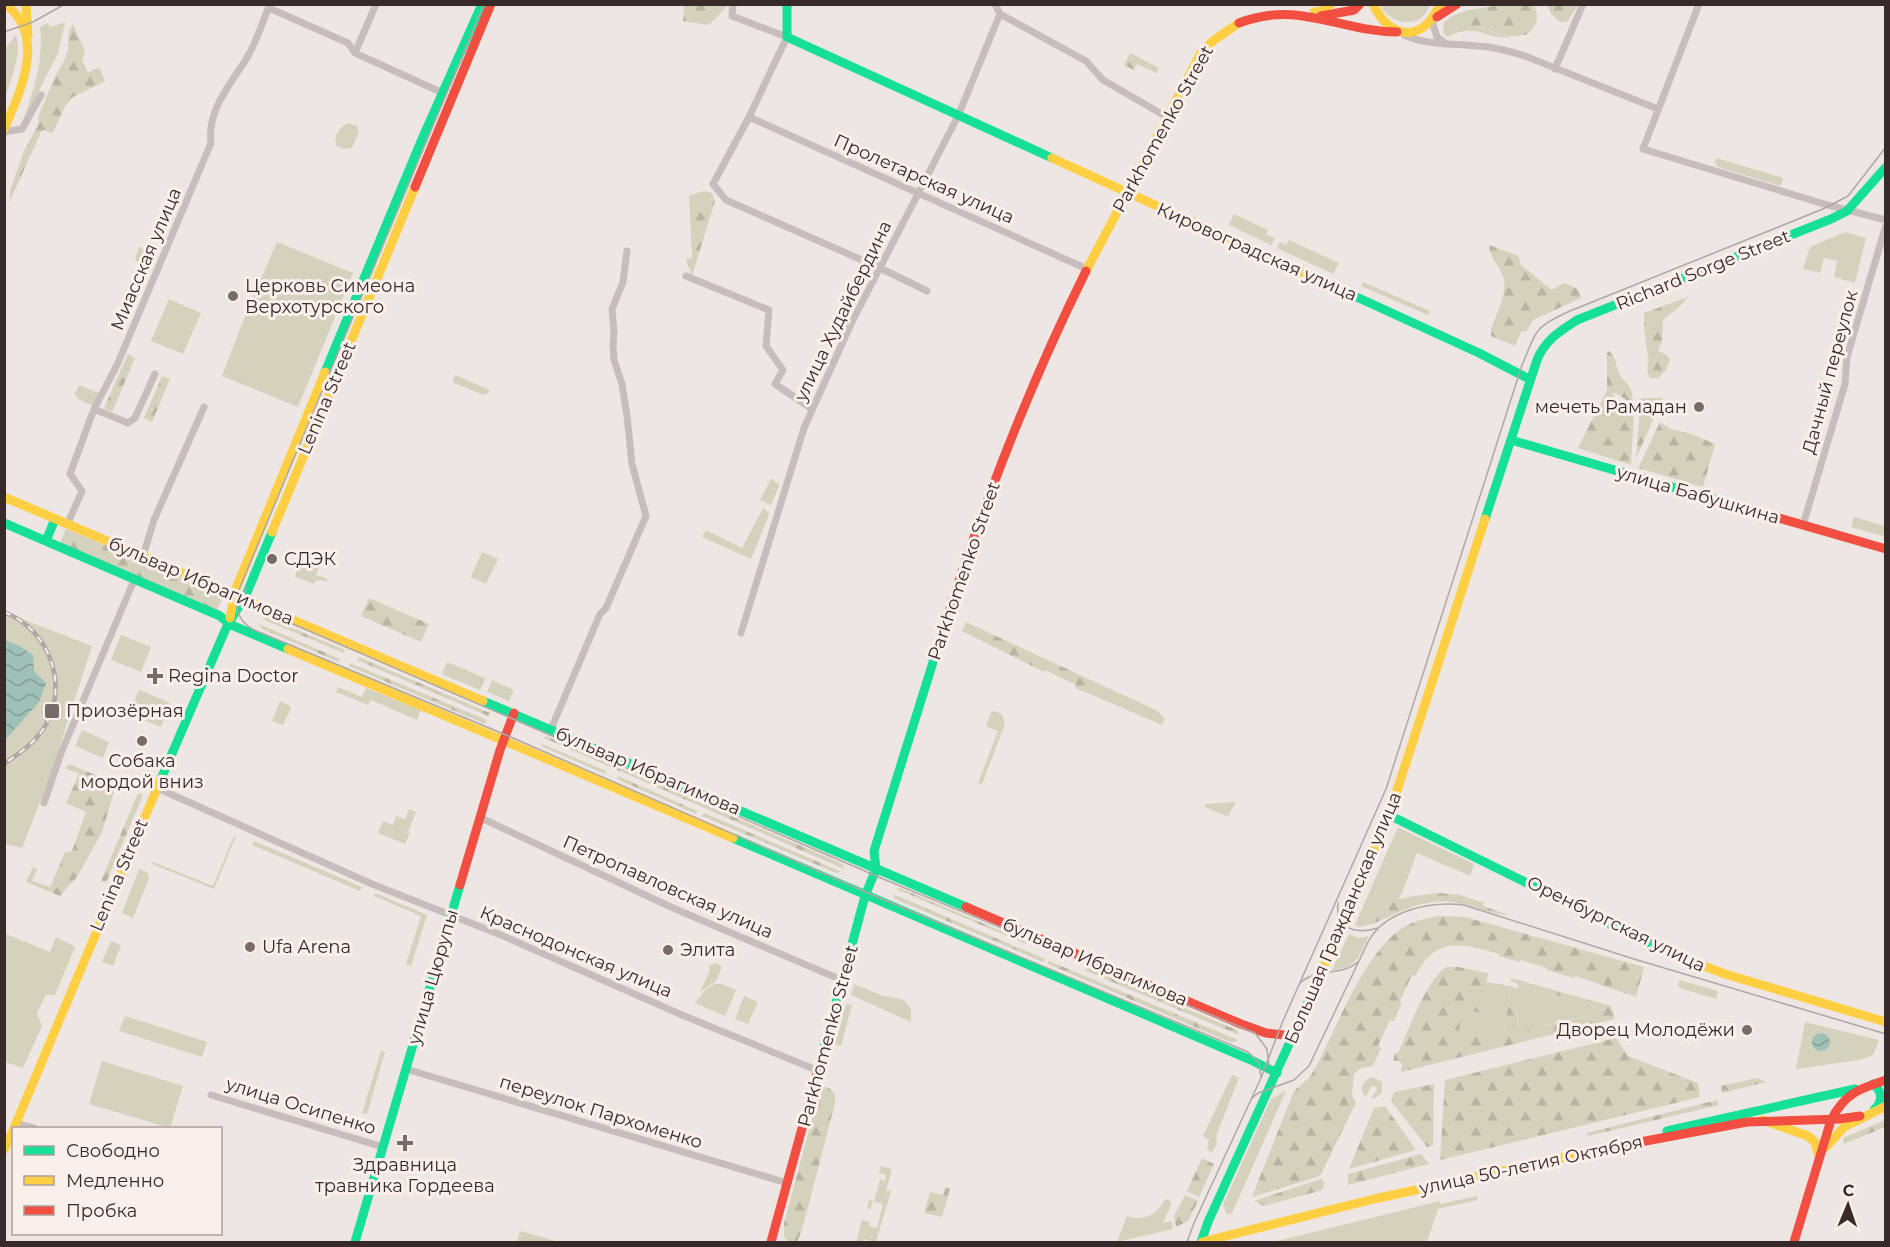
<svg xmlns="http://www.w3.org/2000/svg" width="1890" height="1247" viewBox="0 0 1890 1247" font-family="Montserrat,sans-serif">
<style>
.green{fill:#d4d2bd}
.forest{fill:url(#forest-firs)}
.water{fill:url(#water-waves)}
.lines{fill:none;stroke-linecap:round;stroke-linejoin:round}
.street{stroke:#c7bebb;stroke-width:7}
.fast{stroke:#16e098;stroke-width:9}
.slow{stroke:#ffcf43;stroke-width:9}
.jam{stroke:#f24e42;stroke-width:9}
.tram{stroke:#afa7a5;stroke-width:1.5}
.rail-casing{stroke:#afa7a5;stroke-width:4.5}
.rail{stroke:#faefea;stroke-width:2;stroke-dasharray:7;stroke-linecap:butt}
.poi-dot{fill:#786c6a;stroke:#faefea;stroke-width:2}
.labels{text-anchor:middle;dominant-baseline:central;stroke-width:6;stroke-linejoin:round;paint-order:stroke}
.street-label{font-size:18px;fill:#382a29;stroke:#faefea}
.poi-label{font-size:18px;fill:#382a29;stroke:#faefea;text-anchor:start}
</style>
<defs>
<pattern id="forest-firs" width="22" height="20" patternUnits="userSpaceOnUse" patternTransform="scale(1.5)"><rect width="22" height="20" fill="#d4d2bd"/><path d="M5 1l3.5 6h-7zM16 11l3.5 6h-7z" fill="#b7b4a2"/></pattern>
<pattern id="water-waves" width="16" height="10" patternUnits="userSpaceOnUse" patternTransform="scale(1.5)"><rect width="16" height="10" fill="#9fc0b7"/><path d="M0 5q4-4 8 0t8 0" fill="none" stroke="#839c95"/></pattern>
</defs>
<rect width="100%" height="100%" fill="#eee6e2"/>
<path class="green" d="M1380 5H1430C1421 30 1391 26 1380 5Z
M1450 17V22C1459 25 1468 25 1478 27 1489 30 1499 35 1511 37 1486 41 1478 21 1447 37L1444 34 1443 24Z
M65 22 58 53 21 126C33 93 44 62 40 27L48 23 50 27Z
M16 35C23 55 9 81 5 100V49Z
M348 123 357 126 359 131 352 148 344 149 337 146C332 138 340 126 348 123Z
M1716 158 1783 178 1781 186 1718 167 1715 162Z
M1234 214 1268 230 1266 234 1275 238 1271 245 1229 225Z
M1845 232 1866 238 1855 283 1834 277 1837 261 1824 258 1820 273 1803 269 1810 247Z
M1289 240 1339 263 1333 274 1277 248 1280 242 1286 245Z
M277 242 353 273 298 407 222 376 248 308Z
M139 247 154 253 149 267 146 268 139 265 135 259Z
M1363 282 1430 311 1428 315 1361 286Z
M169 299 201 313 183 354 151 341Z
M455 375 490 390 488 393 483 395 452 382Z
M79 385 99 393 94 404 90 405 78 399 75 394Z
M1643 398H1663L1657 410 1640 408V399Z
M771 479 778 483 779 486 772 503 770 505 760 500Z
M763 508 768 512 769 515 751 559 702 537 706 530 742 548Z
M1854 517 1885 526 1883 536 1851 527Z
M306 548 321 564 316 575 327 579V582L322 580 315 581 314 584 295 577 299 560 303 561 305 555 303 554Z
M482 552 498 559 486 584 471 577Z
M4 612 92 646 49 779 22 848 5 844Z
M121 635 151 647 141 672 111 660Z
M492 680 514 690 509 701 487 692Z
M1095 682 1156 710 1165 718 1162 725 1090 694Z
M338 687 362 697 366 688 421 710 417 720 371 700 368 705 336 692Z
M139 690 170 703 161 727 129 714Z
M280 701 289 706 291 708 283 725 272 721Z
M994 711 1002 714 1005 724 982 784 978 783 998 731 986 726 991 712Z
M82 730 109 742 103 758 75 746Z
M540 743 606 771 605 774 543 747Z
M1236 802 1229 815 1226 816 1205 807V804Z
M409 809 416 812 408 832 410 833 405 844 378 833 383 821 393 825 396 816 405 819Z
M1399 828 1474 864 1470 876 1417 853C1413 863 1403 893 1398 900 1388 911 1378 905 1375 923L1360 927 1355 925 1397 829Z
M234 836H236L214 889 152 864 153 862 213 886Z
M254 841 362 887 360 891 252 845Z
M139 869 147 872 149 878 133 918 122 913Z
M375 893 427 915 411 966 406 964 421 916 374 896Z
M4 933 50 952 56 937 75 947 55 995H46L37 1013 42 1026 23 1068 5 1062Z
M1349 934 1359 938 1369 936C1359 956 1357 969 1332 970Z
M111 941 121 945 113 966 102 962Z
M716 963 722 967 716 981 700 992 710 970 709 966Z
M1679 980 1718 991 1716 999 1680 988 1678 986Z
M1486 982 1511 986 1503 1039 1458 1032 1462 1010 1482 1013Z
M715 984H721L736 990 725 1016 695 1003 706 989Z
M854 984 881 995 904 1000 911 1009V1022L851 995Z
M1518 984 1596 1007 1597 1014 1521 1031C1515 1014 1515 1002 1518 984Z
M744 996 758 1002 748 1024 735 1019Z
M846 1004 852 1005 841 1046 835 1044Z
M125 1016 207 1042 202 1057 119 1031Z
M1805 1022 1879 1040 1873 1055 1859 1060 1796 1069Z
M381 1051 385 1052 367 1114 362 1113Z
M102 1061 183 1086 170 1128 89 1104Z
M1232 1075 1239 1078 1216 1136 1217 1144 1212 1152 1207 1150 1209 1140 1203 1136Z
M1372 1077 1382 1082V1093L1375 1098H1371L1377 1090 1375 1086H1371L1366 1097C1358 1089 1363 1080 1372 1077Z
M1286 1091 1232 1213 1227 1215 1223 1205 1271 1099Z
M881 1166 892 1169 885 1195 888 1190 891 1191 876 1242 864 1239 863 1242H856L862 1220 870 1222 869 1226 877 1228 883 1204 873 1201 870 1210 867 1208 869 1200 874 1201 880 1179 885 1181 886 1175 879 1173Z
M1477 1196 1478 1200 1438 1209 1427 1242H1273L1440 1201V1204Z
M1165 1199 1172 1202 1163 1223 1172 1221 1173 1229 1117 1242 1127 1216C1144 1222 1158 1214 1165 1199Z
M520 1231 559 1242H517Z"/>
<path class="forest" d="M1507 4 1534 5C1539 17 1538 24 1528 34 1501 40 1500 31 1477 27 1467 25 1458 28 1450 22V17L1468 10Z
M684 5V4L728 5 709 25 683 21Z
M1547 5V4L1578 5 1567 22H1560L1551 14Z
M73 24 85 51 82 59 88 73 96 68 100 69 105 81 71 98 64 108 53 133 42 130 9 203 11 188 24 151 38 125 39 114 56 75 64 61 68 50 69 31Z
M1130 53 1159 68 1156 73 1137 64 1134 70 1124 65Z
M705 191 712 193 715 201 692 276 686 259 692 258 689 195Z
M1489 245 1518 256 1521 265 1552 290 1564 283 1578 289 1581 298 1533 320 1527 331 1521 332 1515 346 1491 336V329C1496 315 1507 294 1504 279 1501 267 1489 258 1489 245Z
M1688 297C1678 310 1674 310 1663 320L1662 341 1658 351 1667 355 1670 360 1666 370 1658 378H1650C1644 367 1650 366 1648 356 1645 339 1644 330 1644 313Z
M1609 351C1617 359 1615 364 1619 373 1622 380 1629 383 1631 390 1633 395 1632 399 1634 405L1616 393H1612L1622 407 1634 412 1631 465 1578 448 1607 390V353Z
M128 354 135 358 112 412 104 408Z
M162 376 170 379 152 422 144 418Z
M1640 408 1657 410 1636 459Z
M1660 422 1671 429 1692 434 1715 444 1703 487 1638 468Z
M66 529 224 594 217 610 59 545Z
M369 598 429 624 421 642 361 616Z
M268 618 345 650 344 653 262 619Z
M966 622 1095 682 1090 694 1075 688 1076 685 1045 670 1044 672 962 631Z
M259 624 340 659 339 662 262 629Z
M359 657 490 713 488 716 357 660Z
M447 662 485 678 480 690 442 674Z
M350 663 487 720 485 724 349 666Z
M546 736 843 864 844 869 544 738Z
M69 764 112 782 114 792 102 832 77 877 60 896 26 882 33 867 37 869 32 881 50 887 65 852 72 851 86 812 66 803 79 774 65 768Z
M618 776 697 811 696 814 617 779Z
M138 793 143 795 106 883 101 881Z
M704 813 842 872 836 873 702 816Z
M900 888 1027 942 1026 944 896 889Z
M1440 893 1460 895 1484 903 1483 906 1509 915C1492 915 1476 906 1459 903 1429 896 1402 911 1375 923 1380 896 1417 896 1440 893Z
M893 894 1045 959 1043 962 895 899Z
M1440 916 1465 917 1644 967 1636 997 1575 976 1574 978 1547 970V968L1521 960 1519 962 1499 956 1500 954C1461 944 1438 934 1415 976L1412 975 1400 1001 1402 1002 1394 1021 1390 1020 1378 1046 1381 1048 1373 1066 1361 1068 1354 1074 1352 1095 1356 1103 1320 1176 1252 1197 1294 1091 1309 1078 1317 1065C1337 1026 1365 953 1401 929 1413 921 1426 918 1440 916Z
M1049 961 1238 1040 1232 1043 1048 964Z
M1087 967 1237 1030 1239 1035 1086 971Z
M1446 967H1458L1488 973 1482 1013 1462 1010 1459 1032 1503 1039 1511 986 1518 989C1515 1005 1515 1016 1521 1031L1597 1014 1596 1007 1518 984 1511 981V978L1611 1006 1615 1019 1401 1072 1402 1064 1399 1061H1393L1395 1053H1398C1409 1029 1426 981 1446 967Z
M1616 1038 1628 1056 1698 1083 1700 1097 1440 1160 1445 1080Z
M1756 1078 1767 1082 1722 1093 1721 1086Z
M1434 1084 1433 1146 1427 1147 1391 1101 1394 1092Z
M821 1086 829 1088 835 1094V1103L802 1230 797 1242H789L784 1237V1223Z
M1717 1100 1719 1105 1588 1136 1587 1133Z
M1385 1106 1416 1150 1349 1169 1374 1108Z
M1885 1120V1127L1844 1144 1843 1138Z
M1421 1154 1429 1164 1348 1185V1174Z
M1202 1158 1214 1164 1199 1197 1187 1191Z
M1321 1179 1324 1182 1323 1190 1264 1206 1254 1201Z
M945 1187 950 1189 942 1217 924 1213 930 1192 943 1195Z
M1185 1195 1198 1201 1188 1221 1176 1227 1174 1216Z"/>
<path class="water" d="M5 640 20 646 33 655 34 671 46 683 39 702 5 740Z
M1812 1042a9 9 0 1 1 18 0a9 9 0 1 1-18 0Z"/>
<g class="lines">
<path class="street" d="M733 4 732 16 787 37 749 117 713 184 726 200 880 268 927 291
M995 4 1000 14 1086 61 1103 80 1167 117
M1699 4 1643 149 1824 204 1886 220
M269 8 348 43 355 53 443 93
M1432 21 1437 37 1445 43
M1404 35C1428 46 1452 43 1478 46 1494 47 1509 51 1525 56L1658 109
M355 53 376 4
M1555 69 1583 4
M749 117 1087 269
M4 132 22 129 41 95
M686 276 769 310 766 346 783 370 775 384 812 409
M94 409 128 423 135 418 155 374
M67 525 82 491 70 474 94 409 117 365 211 143C207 111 229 86 245 61 256 44 262 23 270 4
M1803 525 1845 384 1847 357 1886 225
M143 556 154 520 204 407
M741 633 804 428 851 324 958 116 1000 14
M551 729 600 614 606 608 646 516 632 464 627 416 622 384 614 360 613 346 614 332 612 309 623 282 627 251
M157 788 372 884 501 935 682 1015 819 1071
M44 803 61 753 135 578
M481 818 673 908 844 981
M406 1069 787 1183
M211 1095 383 1147
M16 1123 34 1128"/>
<path class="fast" d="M787 4V37L1052 158
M1337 288 1479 353 1529 379
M325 372 422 139 482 4
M1511 440 1772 516
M1485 519 1537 360C1545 340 1559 332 1577 320L1831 219 1847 211 1886 167
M4 523 220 616 229 624 288 649
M46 541 55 519
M483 701 966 907
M161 779 227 626 246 595 272 532
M1389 815 1667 952
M733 838 1251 1060 1277 1073
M822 1055 865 896 876 869 874 851 944 627
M1873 1084C1883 1092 1883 1101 1874 1110
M1667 1131 1855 1089
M355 1242 460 885
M1201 1242 1208 1222 1315 987"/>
<path class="slow" d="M26 4 28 36
M1373 4C1390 41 1424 43 1440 4
M1314 12H1319L1331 4
M4 129C21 91 47 35 5 4
M1052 158 1337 288
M1086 271 1202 51 1214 40 1239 23
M4 497 483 701
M272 532 415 187
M230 618 235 591 325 372
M288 649 733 838
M1667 952 1725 974 1886 1022
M1315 987 1389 815 1485 519
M1762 1120 1808 1136 1815 1142 1819 1157
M14 1128 161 779
M1826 1147 1844 1127 1886 1106
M4 1150 14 1129
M1202 1242 1374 1199 1603 1149"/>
<path class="jam" d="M1321 16 1354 10 1360 4
M1437 17 1457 4
M1239 23C1299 0 1337 31 1397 32
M415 187 491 4
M1772 516 1886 549
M944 627C983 504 1029 386 1086 271
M460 885 500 750 514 713
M966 907 1241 1024 1266 1033 1294 1036
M1603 1149 1747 1122 1839 1119 1860 1116
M771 1242 822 1055
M1794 1242 1831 1120C1845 1093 1859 1089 1886 1080"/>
<path class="tram" d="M484 4 238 592C234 607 238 620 252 629L506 735 882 899 1248 1052 1259 1063 1261 1078
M4 32 33 22 65 4
M246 587 244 598 249 605 881 878 1255 1033 1267 1049 1269 1066
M1338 903C1335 931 1358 934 1378 928
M1300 983C1317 967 1341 977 1358 962
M1251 1099 1258 1093 1294 1080 1309 1066 1368 942C1385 910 1431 901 1464 905L1634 959 1886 1034
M1187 1242 1194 1223 1261 1078 1282 1023 1386 789 1522 365C1537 330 1534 327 1570 311L1823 209 1848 196 1886 147"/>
<g class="rail-casing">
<path id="rail" d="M4 612C51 630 71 689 42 731 32 745 18 754 4 764"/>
</g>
<use href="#rail" class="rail"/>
</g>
<g class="poi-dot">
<circle cx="233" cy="296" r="6"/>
<circle cx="1699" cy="407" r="6"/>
<circle cx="272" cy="559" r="6"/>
<path d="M152 667h6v6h6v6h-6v6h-6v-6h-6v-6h6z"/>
<rect x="44" y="703" width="16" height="16" rx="3"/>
<circle cx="142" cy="741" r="6"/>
<circle cx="250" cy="947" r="6"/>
<circle cx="668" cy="950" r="6"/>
<circle cx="1747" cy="1030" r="6"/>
<path d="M402 1134h6v6h6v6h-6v6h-6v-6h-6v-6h6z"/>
</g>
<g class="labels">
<g class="street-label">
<text transform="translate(1163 129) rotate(-61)">Parkhomenko Street</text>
<text transform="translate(924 179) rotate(24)">Пролетарская улица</text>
<text transform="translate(1257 252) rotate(24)">Кировоградская улица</text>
<text transform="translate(146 259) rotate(-67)">Миасская улица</text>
<text transform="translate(1703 270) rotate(-22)">Richard Sorge Street</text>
<text transform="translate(843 311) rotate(-64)">улица Худайбердина</text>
<text transform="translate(1830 372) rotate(-75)">Дачный переулок</text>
<text transform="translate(327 398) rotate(-67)">Lenina Street</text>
<text transform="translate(1698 495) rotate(16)">улица Бабушкина</text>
<text transform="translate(964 571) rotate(-71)">Parkhomenko Street</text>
<text transform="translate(201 581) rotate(23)">бульвар Ибрагимова</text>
<text transform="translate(648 771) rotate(23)">бульвар Ибрагимова</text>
<text transform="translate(119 875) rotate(-67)">Lenina Street</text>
<text transform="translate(668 887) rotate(24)">Петропавловская улица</text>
<text transform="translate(1343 918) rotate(-67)">Большая Гражданская улица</text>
<text transform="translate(1616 924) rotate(26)">Оренбургская улица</text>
<text transform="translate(576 952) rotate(23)">Краснодонская улица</text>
<text transform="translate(1095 962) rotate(23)">бульвар Ибрагимова</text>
<text transform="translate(433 977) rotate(-74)">улица Цюрупы</text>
<text transform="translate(828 1036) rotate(-75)">Parkhomenko Street</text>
<text transform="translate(301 1106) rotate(17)">улица Осипенко</text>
<text transform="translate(601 1112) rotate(17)">переулок Пархоменко</text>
<text transform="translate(1531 1165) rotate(-12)">улица 50-летия Октября</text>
</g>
<g class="poi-label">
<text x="245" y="286">Церковь Симеона<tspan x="245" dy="21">Верхотурского</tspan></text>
<text x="1687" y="407" text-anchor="end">мечеть Рамадан</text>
<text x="284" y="559">СДЭК</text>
<text x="168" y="676">Regina Doctor</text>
<text x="66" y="711">Приозёрная</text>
<text x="142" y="761" text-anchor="middle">Собака<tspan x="142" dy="21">мордой вниз</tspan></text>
<text x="262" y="947">Ufa Arena</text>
<text x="680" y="950">Элита</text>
<text x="1735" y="1030" text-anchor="end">Дворец Молодёжи</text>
<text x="405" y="1165" text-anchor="middle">Здравница<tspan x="405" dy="21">травника Гордеева</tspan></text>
</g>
</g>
<rect width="1890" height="1247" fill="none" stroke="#382a29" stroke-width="12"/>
<rect x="12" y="1127" width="210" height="108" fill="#faefea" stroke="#aca09d" stroke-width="1.5"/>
<rect x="24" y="1146" width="30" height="9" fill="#16e098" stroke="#aca09d" stroke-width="1.5"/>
<text x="66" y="1157" font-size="18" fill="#382a29">Свободно</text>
<rect x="24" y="1176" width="30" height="9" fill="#ffcf43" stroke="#aca09d" stroke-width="1.5"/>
<text x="66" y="1187" font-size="18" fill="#382a29">Медленно</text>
<rect x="24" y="1206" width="30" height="9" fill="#f24e42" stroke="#aca09d" stroke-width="1.5"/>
<text x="66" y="1217" font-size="18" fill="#382a29">Пробка</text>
<g transform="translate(1848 1205) rotate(2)" stroke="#faefea" stroke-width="4.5" paint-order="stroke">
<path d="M0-4.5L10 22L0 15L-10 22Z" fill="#382a29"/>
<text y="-9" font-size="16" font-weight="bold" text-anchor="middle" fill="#382a29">С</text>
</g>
</svg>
